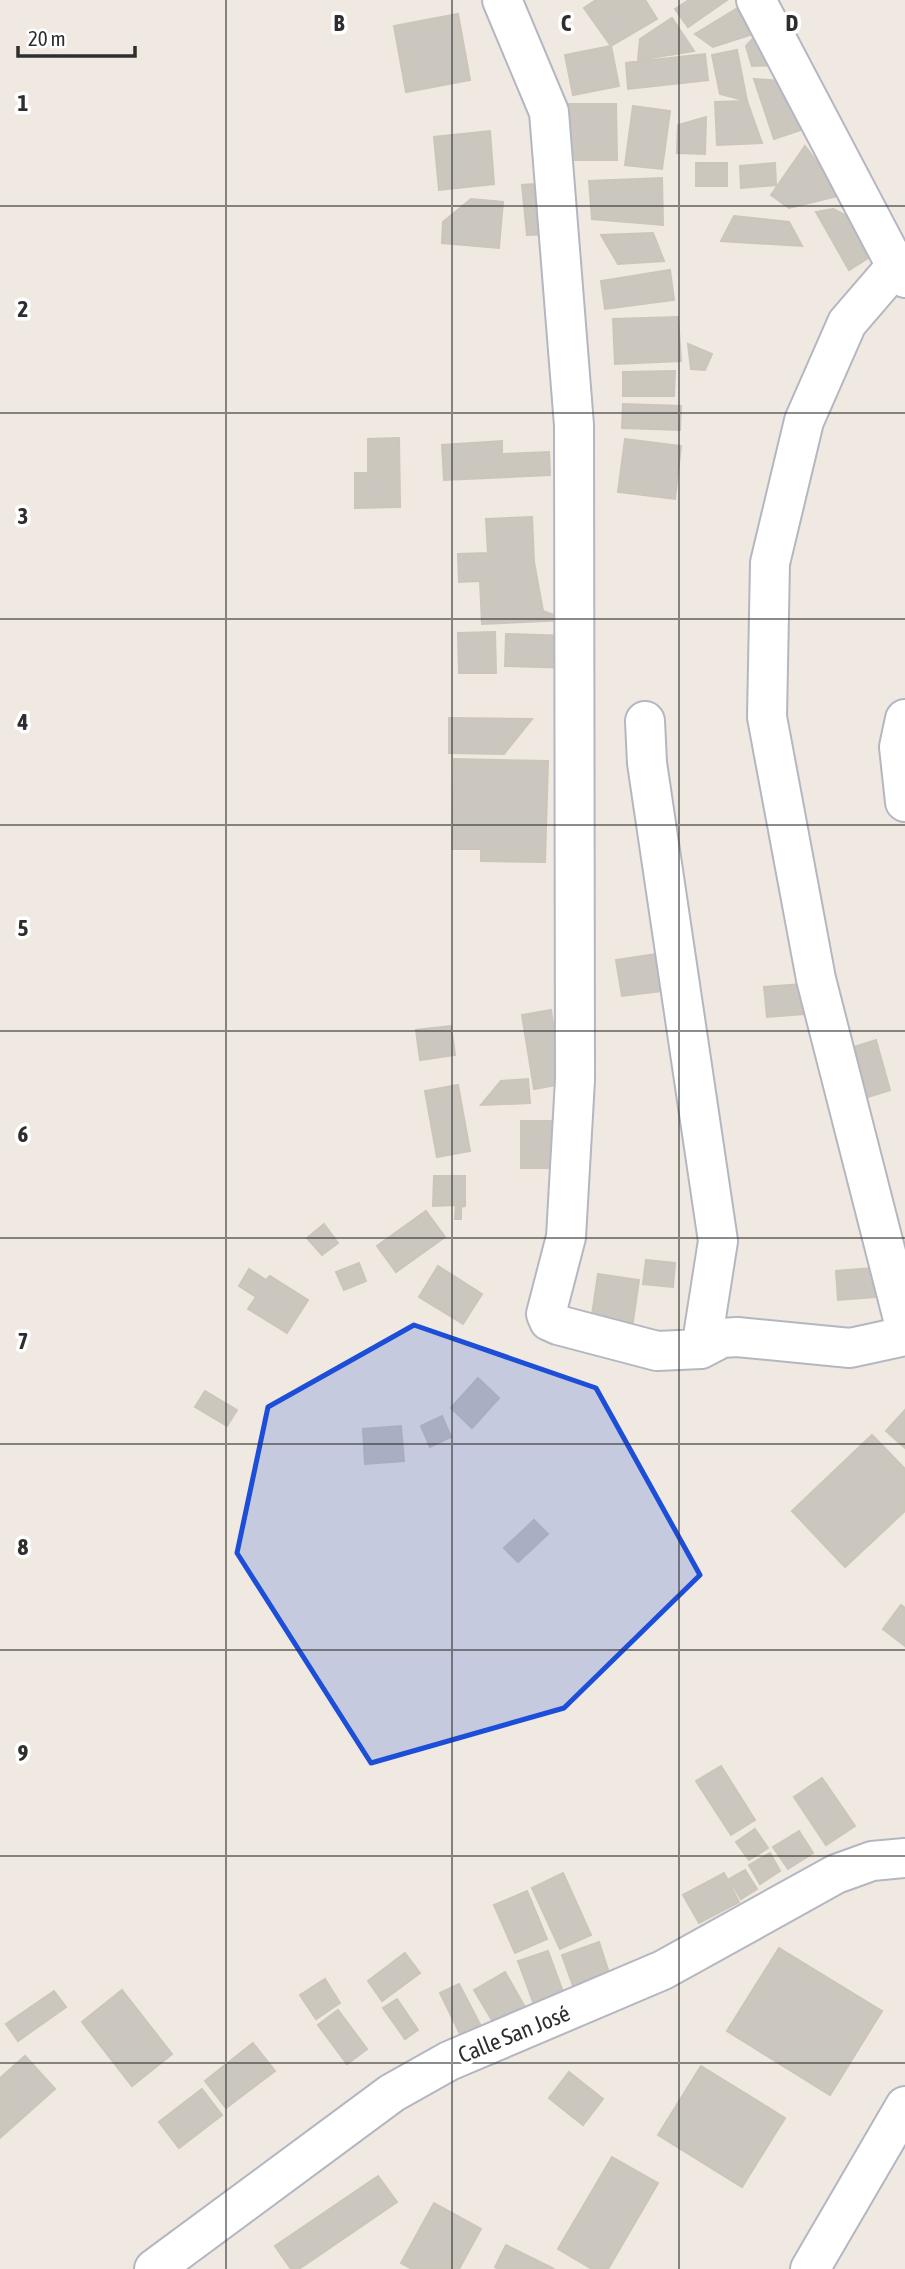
<svg xmlns="http://www.w3.org/2000/svg" width="905" height="2269" viewBox="0 0 905 2269" font-family="'Asap Condensed',sans-serif">
<style>
.building{fill:#cbc7bf;stroke:#cbc5ba;stroke-width:2}
.lines{fill:none;stroke-linecap:round;stroke-linejoin:round}
.street-casing{stroke:#b4b7c1;stroke-width:42}
.secondary-casing{stroke:#b4b7c1;stroke-width:42}
.street{stroke:#fff;stroke-width:38}
.secondary{stroke:#fff;stroke-width:38}
.marked{fill:#1d4ed8;fill-opacity:0.2;stroke:#1d4ed8;stroke-width:5;stroke-linejoin:round}
.grid{fill:none;stroke:#2e2e2e;stroke-width:2;stroke-opacity:0.55}
.labels{text-anchor:middle;dominant-baseline:central;stroke-width:7;stroke-linejoin:round;paint-order:stroke}
.street-label{font-size:23px;fill:#2e2e2e;stroke:#fff}
.grid-label{font-size:23px;text-anchor:middle;font-weight:bold;fill:#2e2e2e;stroke:#fff;stroke-width:7;stroke-linejoin:round;paint-order:stroke}
</style>
<rect width="100%" height="100%" fill="#efe9e1"/>
<path class="building" d="M596 0H645L657 19 611 46 584 8Z
M689 0H727L688 27 675 9Z
M736 9 759 32 713 47 695 34Z
M458 14 470 80 406 92 394 26Z
M672 18 694 51 638 60 640 39Z
M759 32 781 65 752 66 746 46Z
M611 46 619 86 573 95 565 55Z
M737 50 747 101 720 94 712 55Z
M705 54 708 80 628 89 626 63Z
M754 79 795 82 809 127 774 139Z
M747 101 762 143 717 145 715 102Z
M565 104H616L617 160H564Z
M633 106 670 111 662 169 625 165Z
M706 117 705 154 677 153 678 125Z
M490 131 494 184 439 190 434 137Z
M805 146 842 195 789 208 771 195Z
M696 163H727V186H696Z
M775 163 776 185 741 188 740 166Z
M662 178 663 225 592 219 589 181Z
M548 183 553 234 527 235 522 185Z
M471 199 503 202 499 248 442 243 443 222Z
M833 209 851 218 873 255 849 270 816 212Z
M734 216 789 222 802 246 721 241Z
M653 233 664 261 618 264 601 235Z
M670 270 674 300 605 309 601 281Z
M678 317 681 361 615 364 613 319Z
M688 344 712 354 705 370 691 369Z
M675 371 674 396H623V372Z
M623 404 681 406 680 430 622 428Z
M399 438 400 507 355 508V473H368V439Z
M625 439 681 446 675 499 618 492Z
M502 441V454L549 452 550 475 444 480 442 445Z
M532 517 534 562 543 611 567 620 482 624 480 581 459 582 458 554 488 553 486 519Z
M495 632 496 673H459L458 633Z
M506 634 571 636 570 668 505 666Z
M449 718 532 719 504 754 449 753Z
M454 759 548 761 545 862 481 861V849H452Z
M657 954 663 991 622 996 616 960Z
M801 984 804 1014 767 1017 764 987Z
M551 1010 562 1084 534 1089 522 1015Z
M451 1026 455 1055 420 1060 416 1030Z
M876 1040 890 1090 865 1098 851 1048Z
M528 1079 530 1103 481 1105 501 1081Z
M458 1085 470 1151 437 1157 425 1091Z
M521 1121H555L556 1168H521Z
M434 1176H465V1206L461 1207V1219H455L456 1205 433 1206Z
M426 1211 445 1237 396 1272 377 1246Z
M324 1224 338 1243 322 1255 307 1238Z
M646 1260 675 1263 673 1287 643 1284Z
M359 1263 366 1281 344 1290 336 1272Z
M438 1266 482 1294 463 1324 419 1297Z
M873 1268 875 1297 838 1300 836 1271Z
M249 1269 266 1280 270 1276 308 1300 287 1333 248 1309 256 1297 239 1286Z
M598 1274 639 1280 632 1328 591 1322Z
M478 1378 499 1398 472 1428 451 1408Z
M205 1391 237 1410 227 1426 195 1407Z
M905 1410V1448L886 1431Z
M442 1416 451 1437 430 1447 421 1426Z
M401 1426 404 1461 365 1464 363 1429Z
M872 1435 905 1469V1511L845 1567 792 1511Z
M534 1520 548 1534 518 1562 504 1548Z
M901 1605 905 1608V1646L883 1629Z
M721 1766 755 1820 731 1835 696 1781Z
M822 1778 855 1826 826 1845 794 1797Z
M755 1829 768 1848 749 1860 736 1842Z
M799 1831 813 1853 788 1869 773 1847Z
M770 1853 780 1871 760 1884 749 1865Z
M745 1870 757 1889 741 1899 729 1879Z
M563 1873 591 1935 560 1949 532 1888Z
M724 1873 739 1902 699 1923 683 1895Z
M527 1891 547 1939 515 1953 494 1905Z
M599 1942 612 1982 576 1994 562 1955Z
M779 1948 882 2011 830 2095 727 2031Z
M548 1951 566 2000 536 2010 518 1961Z
M405 1953 420 1973 382 2001 368 1981Z
M505 1972 526 2009 496 2027 474 1990Z
M325 1979 340 2003 316 2019 300 1995Z
M459 1984 483 2030 463 2040 440 1993Z
M122 1990 172 2054 132 2086 82 2022Z
M54 1991 66 2007 18 2041 6 2024Z
M397 1999 418 2030 405 2039 383 2008Z
M338 2010 367 2049 347 2064 318 2025Z
M253 2043 275 2071 226 2108 205 2081Z
M25 2056 55 2089 0 2138V2078Z
M701 2066 785 2118 742 2187 658 2135Z
M569 2072 603 2099 583 2125 549 2098Z
M202 2089 222 2115 179 2148 159 2122Z
M612 2157 658 2183 608 2269H592L558 2249Z
M378 2176 397 2202 299 2269H291L275 2246Z
M434 2203 481 2229 459 2269H412L401 2263Z
M506 2245 554 2269H499L495 2267Z"/>
<g class="lines">
<g class="street-casing">
<path id="street" d="M502 0 549 112 574 425 575 1080 566 1237 546 1314 549 1321 558 1325 657 1351 701 1349 722 1338 737 1337 850 1348 905 1336
M756 0 896 266 905 278
M896 266 847 323 804 421 770 563 767 717 816 979 905 1327
M905 719 899 747 905 802
M645 721 647 763 718 1241 701 1349
M154 2269 392 2093 449 2061 663 1970 836 1874 872 1861 905 1858"/>
</g>
<g class="secondary-casing">
<path id="secondary" d="M810 2269 905 2106"/>
</g>
<use href="#street" class="street"/>
<use href="#secondary" class="secondary"/>
</g>
<path class="marked" d="M414 1325 596 1388 700 1575 564 1708 371 1763 237 1553 268 1407Z"/>
<path class="grid" d="M226 0V2269M452 0V2269M679 0V2269M0 206H905M0 413H905M0 619H905M0 825H905M0 1031H905M0 1238H905M0 1444H905M0 1650H905M0 1856H905M0 2063H905"/>
<g class="labels">
<g class="street-label">
<text transform="translate(514 2034) rotate(-22)">Calle San José</text>
</g>
</g>
<g class="grid-label">
<text x="339" y="31">B</text>
<text x="566" y="31">C</text>
<text x="792" y="31">D</text>
<text x="23" y="111">1</text>
<text x="23" y="317">2</text>
<text x="23" y="524">3</text>
<text x="23" y="730">4</text>
<text x="23" y="936">5</text>
<text x="23" y="1142">6</text>
<text x="23" y="1349">7</text>
<text x="23" y="1555">8</text>
<text x="23" y="1761">9</text>
</g>
<path d="M18 46v10h117v-10" fill="none" stroke="#2e2e2e" stroke-width="3.5"/>
<text x="28" y="46" font-size="21" fill="#2e2e2e" stroke="#ffffff" stroke-width="5" paint-order="stroke">20 m</text>
</svg>
